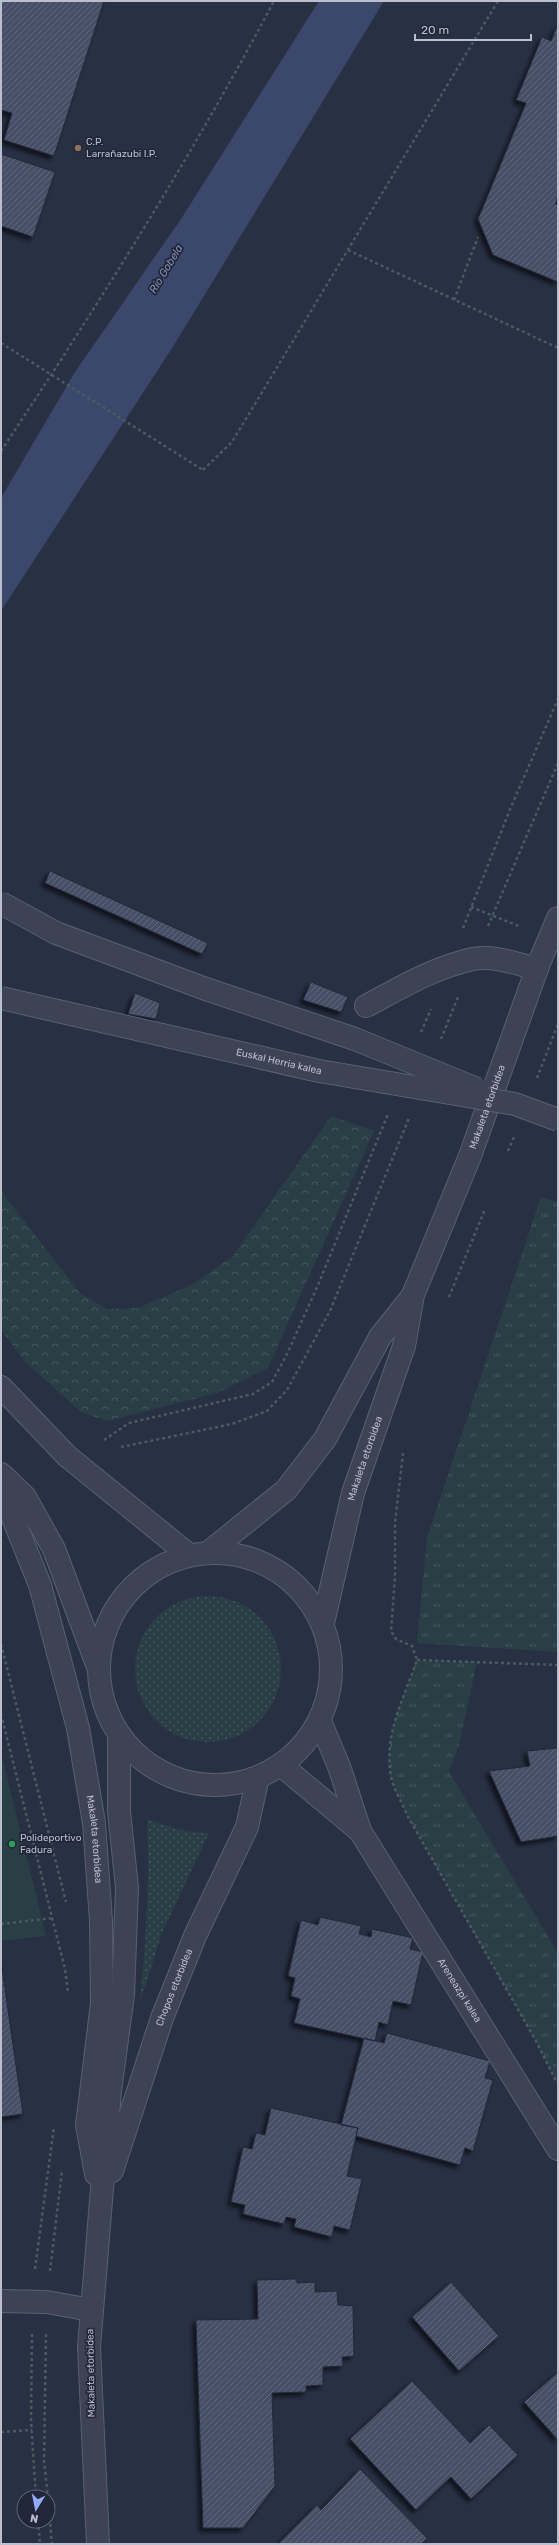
<svg xmlns="http://www.w3.org/2000/svg" width="559" height="2545" viewBox="0 0 559 2545" font-family="Rubik,sans-serif">
<style>
.grass{fill:url(#grass-tufts)}
.forest{fill:url(#forest-crowns)}
.park{fill:url(#park-dots)}
.pitch{fill:#2a3e45}
.water{fill:#3c486b}
.building{fill:url(#building-hatch);stroke:#23293b;filter:url(#shadow)}
.lines{fill:none;stroke-linecap:round;stroke-linejoin:round}
.minor-casing{stroke:#5b6071;stroke-width:24}
.path{stroke:#495b61;stroke-width:2.5;stroke-dasharray:3 3;stroke-linecap:butt}
.minor{stroke:#3d4254;stroke-width:22}
.minor-bridge-casing{stroke:#5b6071;stroke-width:24;stroke-linecap:butt}
.path-bridge{stroke:#495b61;stroke-width:2.5;stroke-dasharray:3 3;stroke-linecap:butt}
.minor-bridge{stroke:#3d4254;stroke-width:22}
.education-dot{fill:#8d6e63;stroke:#212739;stroke-width:1.5}
.leisure-dot{fill:#2e9e5b;stroke:#212739;stroke-width:1.5}
.labels{text-anchor:middle;dominant-baseline:central;stroke-width:3.5;stroke-linejoin:round;paint-order:stroke}
.poi-label{font-size:10px;fill:#babecd;stroke:#212739;text-anchor:start}
.street-label{font-size:10px;fill:#babecd;stroke:#212739}
.water-label{font-size:11px;font-style:italic;fill:#828fb3;stroke:#212739}
</style>
<defs>
<pattern id="grass-tufts" width="24" height="20" patternUnits="userSpaceOnUse"><rect width="24" height="20" fill="#2a3e45"/><path d="M3 7l-1-3M5 7V3M7 7l1-3M15 17l-1-3M17 17v-4M19 17l1-3" fill="none" stroke="#47585f"/></pattern>
<pattern id="forest-crowns" width="20" height="18" patternUnits="userSpaceOnUse"><rect width="20" height="18" fill="#2a3e45"/><path d="M2 6a3 3 0 1 1 6 0M12 15a3 3 0 1 1 6 0" fill="none" stroke="#47585f"/></pattern>
<pattern id="park-dots" width="8" height="8" patternUnits="userSpaceOnUse"><rect width="8" height="8" fill="#2a3e45"/><path d="M2 2h.1M6 6h.1" fill="none" stroke="#47585f" stroke-width="1.8" stroke-linecap="round"/></pattern>
<pattern id="building-hatch" width="6" height="6" patternUnits="userSpaceOnUse"><rect width="6" height="6" fill="#474f66"/><path d="M-1 1l2-2M0 6l6-6M5 7l2-2" fill="none" stroke="#5f677b"/></pattern>
<filter id="shadow"><feDropShadow dx="-3.5" dy="3.5" stdDeviation="2" flood-color="#0009"/></filter>
</defs>
<rect width="100%" height="100%" fill="#283044"/>
<path class="grass" d="M541 1197 558 1202V1652L417 1643 427 1538Z
M417 1660 477 1662 459 1745 449 1772 558 1953V2085L536 2041 407 1815C403 1804 395 1792 392 1781 382 1737 403 1700 417 1660Z"/>
<path class="forest" d="M331 1116 374 1131 268 1368 217 1393 107 1421 81 1412 24 1361 1 1329V1191L80 1293 107 1309 138 1308 195 1283 233 1256Z"/>
<path class="park" d="M135 1669a73 73 0 1 1 146 0a73 73 0 1 1-146 0Z
M147 1819 184 1831 209 1833 162 1933 140 2002C146 1941 150 1881 147 1819Z"/>
<path class="pitch" d="M1 1752 46 1936 1 1941Z"/>
<path class="water" d="M319 1H384L174 345 1 611V498L75 372 181 219Z"/>
<path class="building" d="M1 1H104L54 156 4 140 12 113 1 110Z
M558 24V197L555 204 558 205V282L493 255 478 219 526 103 516 100 542 37 551 41Z
M1 154 55 172 33 237 1 226Z
M50 871 208 943 202 954 45 883Z
M311 982 348 997 341 1012 303 1000Z
M135 993 160 1003 156 1019 128 1014Z
M558 1748V1836L521 1842 489 1771 530 1766 527 1751Z
M320 1917 361 1926 359 1934 371 1937 372 1929 413 1938 410 1949 423 1952 411 2005 393 2001 388 2025 379 2022 375 2041 294 2023 300 1999 291 1996 295 1978 288 1976 301 1920 318 1925Z
M1 1961 23 2114 1 2117Z
M387 2033 490 2061 485 2078 493 2080 473 2151 465 2148 460 2165 356 2136 358 2128 341 2125 364 2038 384 2043Z
M271 2108 358 2128 347 2176 362 2179 350 2230 334 2226 332 2237 294 2227 296 2219 286 2217 284 2224 243 2214 245 2205 231 2202 243 2147 252 2149 256 2133 265 2135Z
M296 2279 297 2283 315 2282V2292L337 2291 338 2305 353 2306 354 2356 342 2357 343 2366 323 2367V2385L306 2386V2392L272 2393 275 2486 243 2528H203L196 2320 258 2319 257 2280Z
M451 2282 499 2336 459 2371 412 2317Z
M558 2372V2440L524 2402Z
M412 2381 470 2443 489 2425 518 2455 471 2499 451 2477 416 2510 350 2439Z
M360 2469 427 2538 421 2544H278L317 2505 321 2510Z"/>
<g class="lines">
<g class="minor-casing">
<g id="minor">
<path d="M366 1006C400 988 435 967 473 959 494 955 517 964 537 969"/>
<path d="M1 1387 67 1456 189 1555"/>
<path d="M1 1474 25 1497 54 1549 98 1667"/>
<path id="s1" d="M1 1488 40 1585 78 1728 94 1823 101 1921 102 2003 87 2125 96 2174"/>
<path d="M209 1552 286 1490 325 1439 380 1337 411 1298"/>
<circle cx="215" cy="1669" r="116"/>
<path id="s2" d="M323 1623 353 1493 404 1346 413 1295 470 1156 539 963 558 918"/>
<path id="s3" d="M320 1721 340 1769 360 1831 558 2149"/>
<path d="M281 1765 360 1831"/>
<path id="s4" d="M112 2171 162 2018 195 1936 247 1827 258 1777"/>
<path d="M1 2301 47 2302 91 2310"/>
<path d="M98 2544 89 2347 110 2091 123 1995 127 1888 119 1811V1736"/>
</g>
</g>
<path class="path" d="M348 250 558 348
M454 300 478 237
M1 451C98 305 192 156 274 1
M203 470 232 442 498 1
M471 907 521 927
M488 926 558 763
M463 928 511 807 558 699
M421 1032 431 1009
M441 1039 458 997
M537 1078 558 1024
M508 1151 514 1137
M449 1297 485 1209
M104 1440 129 1423 253 1394 272 1382 287 1354 318 1285 388 1114
M121 1447 232 1424 267 1411 287 1390 330 1311 409 1118
M403 1453 395 1523V1577L391 1631 396 1639 412 1646 417 1660C403 1701 382 1737 392 1781 395 1792 403 1804 407 1815L536 2041 557 2083
M1 1644 66 1902
M417 1660 558 1665
M1 1714 65 1969 68 1992
M1 1924 53 1918
M35 2269 54 2127
M50 2271 62 2171
M32 2334 31 2421 36 2497
M46 2334 44 2461 48 2497
M1 2432 32 2430
M48 2500 52 2544
M38 2521 40 2544"/>
<use href="#minor" class="minor"/>
<g class="minor-bridge-casing">
<g id="minor-bridge">
<path d="M1 903 56 933 203 988 355 1039 477 1089"/>
<path id="s5" d="M1 998 319 1071 515 1104 558 1120"/>
</g>
</g>
<path class="path-bridge" d="M1 343 203 470"/>
<use href="#minor-bridge" class="minor-bridge"/>
</g>
<circle class="education-dot" cx="78" cy="148" r="4"/>
<circle class="leisure-dot" cx="12" cy="1844" r="4"/>
<g class="labels">
<g class="poi-label">
<text x="86" y="142">C.P.<tspan x="86" dy="12">Larrañazubi I.P.</tspan></text>
<text x="20" y="1838">Polideportivo<tspan x="20" dy="12">Fadura</tspan></text>
</g>
<g class="street-label">
<text stroke="none"><textPath href="#s5" startOffset="285">Euskal Herria kalea</textPath></text>
<text stroke="none"><textPath href="#s2" startOffset="543">Makaleta etorbidea</textPath></text>
<text stroke="none"><textPath href="#s2" startOffset="170">Makaleta etorbidea</textPath></text>
<text stroke="none"><textPath href="#s1" startOffset="365">Makaleta etorbidea</textPath></text>
<text stroke="none"><textPath href="#s4" startOffset="194">Chopos etorbidea</textPath></text>
<text stroke="none"><textPath href="#s3" startOffset="305">Areneazpi kalea</textPath></text>
<text transform="translate(91 2373) rotate(-91)">Makaleta etorbidea</text>
</g>
<g class="water-label">
<text transform="translate(166 269) rotate(-59)">Río Gobela</text>
</g>
</g>
<rect width="559" height="2545" fill="none" stroke="#babecd" stroke-width="4"/>
<g transform="translate(36 2509) rotate(190)"><circle r="19" fill="#212739" stroke="#5e6374"/>
<path d="M0-3L7 15L0 10L-7 15Z" fill="#95abf7"/>
<text y="-6" font-size="11" font-weight="bold" text-anchor="middle" fill="#babecd">N</text>
</g>
<path d="M415 34v6h116v-6" fill="none" stroke="#babecd" stroke-width="2"/>
<text x="421" y="34" font-size="12" fill="#babecd" stroke="#212739" stroke-width="3" paint-order="stroke">20 m</text>
</svg>
